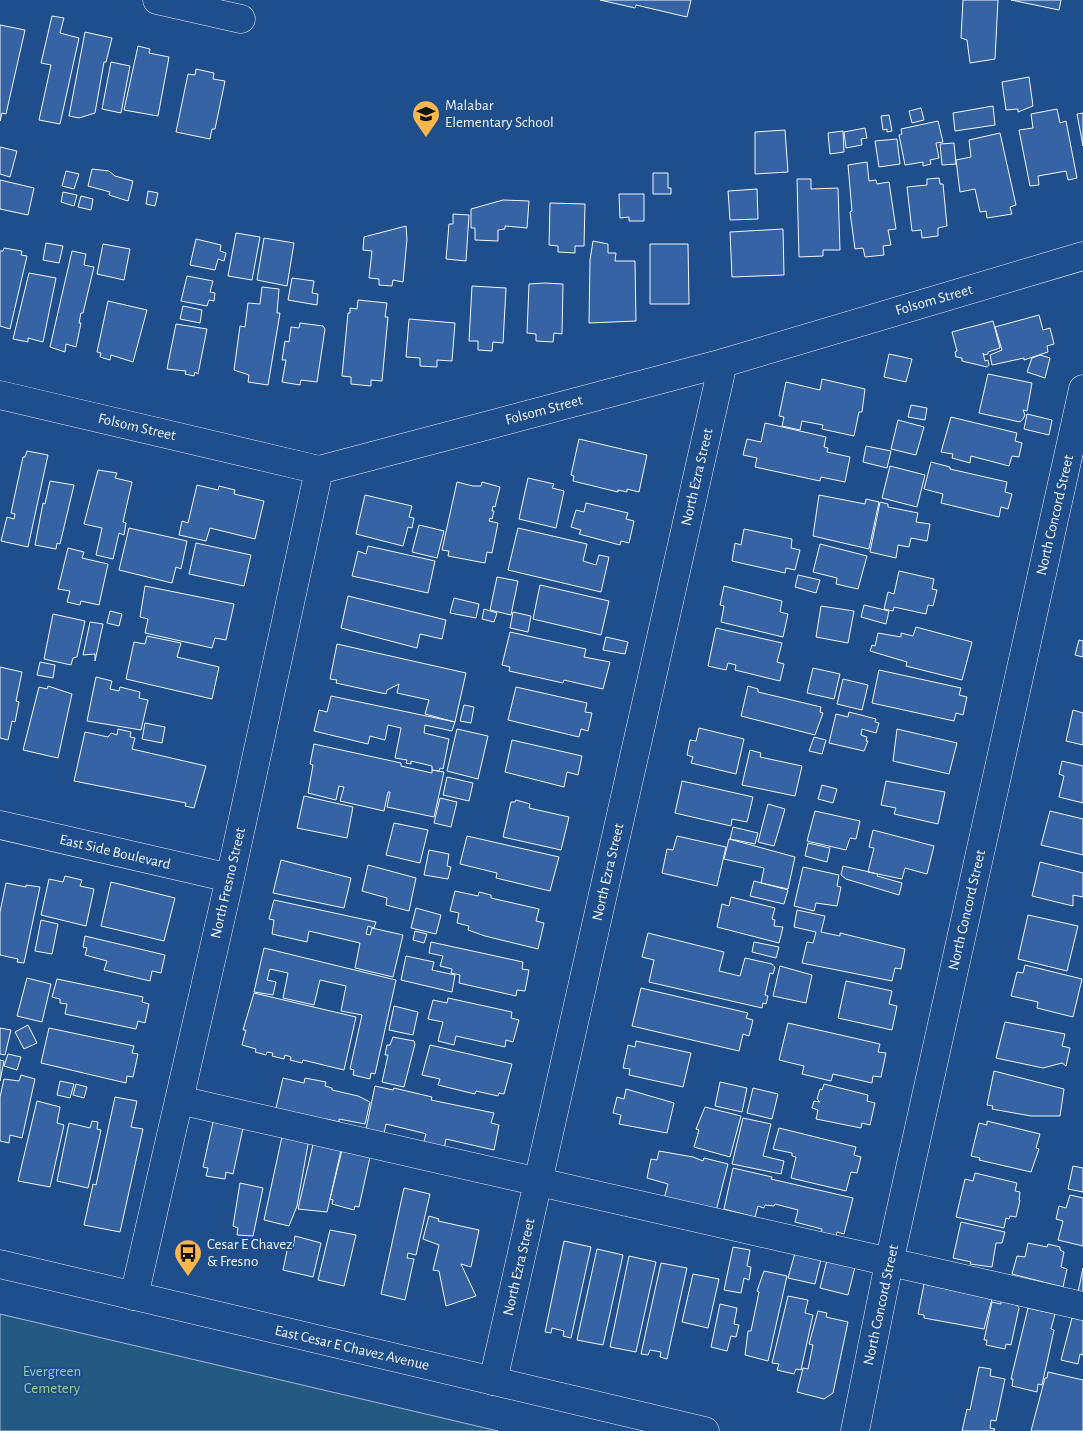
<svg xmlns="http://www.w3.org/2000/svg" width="1083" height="1431" viewBox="0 0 1083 1431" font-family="'Alegreya Sans',sans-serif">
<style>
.green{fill:#245a82;stroke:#a8bbd7}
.building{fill:#3563a3;stroke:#f2f6ff}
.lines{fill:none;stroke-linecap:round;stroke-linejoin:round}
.minor-casing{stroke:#f2f6ff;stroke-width:29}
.major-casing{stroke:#f2f6ff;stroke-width:29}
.minor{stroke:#1f4e8c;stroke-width:28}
.major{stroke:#1f4e8c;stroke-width:28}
.labels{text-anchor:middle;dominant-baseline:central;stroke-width:4;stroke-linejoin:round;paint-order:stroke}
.poi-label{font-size:15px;fill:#f2f6ff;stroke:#1f4e8c;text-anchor:start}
.street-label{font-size:15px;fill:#f2f6ff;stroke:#1f4e8c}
.park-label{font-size:15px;fill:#97c8a6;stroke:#1f4e8c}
</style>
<rect width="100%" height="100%" fill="#1f4e8c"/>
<path class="green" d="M0 1314 498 1431H0Z"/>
<path class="building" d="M600 0H691L687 17 636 5 635 8Z
M963 0H998L995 59 970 63 967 40 961 38Z
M1011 0H1061L1059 10Z
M52 16 64 18 60 33 79 38 60 124 39 120 51 65 41 63Z
M0 25 25 30 6 114 2 113 0 121Z
M85 32 112 38 106 62H104L95 113 79 118 69 116Z
M138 46 150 49 149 53 169 57 158 116 124 110Z
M111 62 130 66 121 113 102 109Z
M196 69 214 73 213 79 225 81 215 129H212L210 139 176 132 188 74 195 75Z
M1029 77 1033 106 1018 112V109L1006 110 1002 82Z
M993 106 995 125 955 131 953 113Z
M921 108 924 120 912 123 909 111Z
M1057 109 1060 123 1066 121 1077 178 1068 180 1066 171 1038 176 1039 185 1030 186 1019 130 1033 128 1031 114Z
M1083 113V146L1077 114Z
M889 115 892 131 887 132V129L883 130 881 116Z
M938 121 943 142 936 143 939 158 930 160 931 164 923 166V162L905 165 899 135 902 134 901 129Z
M865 128 867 138 861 139 862 145 846 148 844 132Z
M785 130 788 172 755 174V132Z
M843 131 844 152 830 154 828 133Z
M1000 133 1016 205 1010 207 1012 214 987 218 986 211 980 212 975 189 960 192 956 160 971 157 969 140Z
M897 139 900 164 879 167 875 141Z
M954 143 956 164 942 165 940 144Z
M0 147 17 151 10 177 0 174Z
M867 162 869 181 876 180 877 184 889 182 896 229 888 230 891 245 883 246 884 255 865 257 863 248 855 249 850 212 852 211 848 165Z
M92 169 109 171 115 176 133 181 128 201 109 195 110 192 88 186Z
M66 171 79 174 74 189 62 186Z
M653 173H668V188H671V194H653Z
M939 178 940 184H943L947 226 938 228V236L922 238 921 230 912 231 907 187 927 185V179Z
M797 179H811V189L838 188 840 250H823V256L799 257Z
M0 180 34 188 28 215 0 209Z
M757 189 758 219 730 220 728 191Z
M148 191 158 193 155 206 146 204Z
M63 192 77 195 74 206 61 202Z
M619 194H644V221H629V217L620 218Z
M81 196 93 199 91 210 78 207Z
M503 200 529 201 527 228 505 226V229L498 230V241L475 240V228H471V209Z
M550 203 585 204 584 246H575V253L558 252V246L549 245Z
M453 214 469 215 466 261 446 259 449 224H453Z
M406 226 407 239 403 282 393 280 392 286 379 285V279L369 278 372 251 363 250 364 237Z
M783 229 784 275 732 277 730 232Z
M236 233 260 237 252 280 228 276Z
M264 238 294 243 287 286 257 280Z
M196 239 221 245 220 251 226 253 224 261 218 259 215 270 190 265Z
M593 241 608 244V253H616L615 261H635L636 321 589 323 590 260Z
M46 243 63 246 59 263 43 260Z
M103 244 130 249 124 280 97 274Z
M650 244H688L689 304H650Z
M4 248 22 251 21 255 27 256 10 329 0 326V251H3Z
M72 251 86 254 84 265 94 267 83 313H81L79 323H81L76 347 66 344 65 352 50 347Z
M29 273 56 278 43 342 28 338V342L13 339Z
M187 276 213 281 210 292 215 293 214 301 209 300 207 306 181 301Z
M292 278 314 281 312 293 318 294 317 305 288 300Z
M545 283 563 284 562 334 554 333 553 342 536 341V334L527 333 529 284Z
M472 286 506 288 503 343 493 342 492 351 478 350V341H469Z
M262 287 279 289 277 313H280L268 385 248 382 249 375 234 370 240 326 245 327 248 303 260 304Z
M358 300 387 303 385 317H388L382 381 371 380V386L351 384V377L342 376 348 313H350V308L357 309Z
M108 301 147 310 133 362 111 355 110 360 100 357 101 353 97 352Z
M183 306 202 310 200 323 180 319Z
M1039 315 1043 330 1050 328 1054 344 1047 346 1048 352 1024 360V358L992 365 990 355 1002 350 995 327Z
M409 319 455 323 452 361 437 360V367L420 366V358L406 357Z
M993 321 1000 348 988 352V354L984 355 983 353 985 361 988 360 989 365 987 367 962 361V358L956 357 955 352 957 351 952 332Z
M300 323 323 326 325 329 317 382 301 380 300 385 282 382 286 360H282L285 341 289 342 291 327 299 328Z
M176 324 207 329 198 374 195 372 194 376 185 374 186 371 167 369Z
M889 354 912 359 906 382 884 377Z
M1040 355 1050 358 1045 378 1027 372 1032 358Z
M988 374 1032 383 1027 411 1023 410 1025 415 1023 419 1020 422 979 413Z
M822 379 865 389 862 412H859L854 436 822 429 823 425 802 421 800 430 782 426 784 417 779 416 786 382 820 390Z
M911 405 927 408 925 420 908 417Z
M1027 414 1052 420 1049 435 1024 429Z
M951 417 1017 433 1015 441 1022 443 1019 457 1012 456 1009 466 971 456 970 463 952 458 953 454 941 452Z
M898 420 924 427 916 455 891 449Z
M765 423 826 437 824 447 828 448 827 452 850 457 845 482 821 477 820 481 755 467 757 458 743 455 747 439 761 442Z
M579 439 647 455 639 492 627 489V492L618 490V492L573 481 574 476 571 475Z
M866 446 891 451 887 468 863 462Z
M27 451 48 455 28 547 1 541 7 517 14 519 15 514 11 513 23 457H25Z
M931 462 950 467V469L1007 482 1005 492 1012 494 1008 509 1001 507 999 517 941 503 943 494 924 489Z
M890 466 925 475 917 507 882 498Z
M98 470 117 473 115 478 132 482 123 522 126 523 124 535 119 533 113 559 96 555 102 528 84 524Z
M528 478 554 484 552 488 564 491 556 528 519 519Z
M50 481 74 485 60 544 57 543 56 549 35 545 43 503 45 504Z
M457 482 473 486H481L482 482 500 487 495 507 493 506 492 511H494L492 519 490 518 489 521 498 523 492 553 487 552 485 563 448 556 449 551 442 550Z
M197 485 218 490 219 486 235 490 234 494 264 501 255 539 210 528 206 541 179 535 182 521 188 523Z
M365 495 412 506 409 517 414 518 412 528 408 527 403 546 356 534Z
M819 495 865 504 866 499 879 502 869 549 813 536Z
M880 502 888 504V507L918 513 916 522 930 524 927 541 911 538 909 547 898 545 896 558 870 552Z
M586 503 628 513 626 519 634 521 629 543 621 541 620 545 579 534 581 530 571 527 576 510 584 512Z
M419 525 444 531 437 558 412 552Z
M129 528 187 541 181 569 176 567 172 583 119 570Z
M518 528 587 544 583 561 596 565 599 555 609 557 601 592 508 570Z
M744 529 792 539 791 548 800 550 795 570 786 568 785 573 732 561 735 543 741 545Z
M196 543 251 555 244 586 189 574Z
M820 544 867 556 858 589 836 584 837 578 813 572Z
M368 546 435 561 428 593 352 576 358 551 366 554Z
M68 548 84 552 82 558 108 564 99 605 81 601 80 605 67 602 70 591 58 589Z
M899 571 934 579 932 589 937 590 933 606 928 605 926 614 894 607 893 611 884 609 888 592 894 594Z
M798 575 820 580 816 593 795 587Z
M497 577 518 581 511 615 490 610Z
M540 585 609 601 601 635 533 619Z
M145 586 234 604 226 640 215 638 212 648 145 633 148 619 140 617Z
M724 586 782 601 780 612 788 614 783 637 721 622 724 606 720 605Z
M348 596 446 620 442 639 420 634 417 648 341 628Z
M454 598 479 604 476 618 450 613Z
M864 605 889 611 886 624 861 617Z
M821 606 854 611 848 643 816 637Z
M484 609 497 613 494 622 482 619Z
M110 611 122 614 119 626 107 623Z
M513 612 531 616 528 632 510 628Z
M53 614 85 621 77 657 73 658 71 665 44 659Z
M90 622 103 624 95 661V654L83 655Z
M916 627 972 642 962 680 906 666 907 662 870 651 872 645 875 646 878 633 901 637V633L913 636Z
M716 628 782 643 777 662 784 664 780 681 735 670 736 665 728 663 726 670 708 666Z
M510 632 586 649 584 657 610 662 603 689 564 680 563 683 509 671 510 667 502 665Z
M147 636 181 643 177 657 219 667 212 699 126 679 134 642 145 644Z
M606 637 628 642 625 654 603 650Z
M1079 640 1083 641V657L1075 655Z
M337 644 466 673 455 722 425 714 429 700 397 693 399 684 387 690 386 694 336 683 337 680 330 679Z
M40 662 55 665 53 678 37 675Z
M0 667 22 672 16 701 19 702 15 722 12 721 8 740 0 738Z
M813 668 840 674 834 699 807 693Z
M879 670 961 688 959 695 967 697 963 715 956 713 954 721 872 703Z
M96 677 112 681 110 689 119 691 120 687 140 692 139 698 148 700 141 730 87 721Z
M843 679 868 685 862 710 837 704Z
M48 686 72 694 58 758 23 750 39 687 47 689Z
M748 686 758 689V692L821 707 820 712 823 713 815 735 741 716Z
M516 687 587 703 585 712 592 713 588 731 581 729 579 737 508 720Z
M331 696 455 722 452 731 425 725 424 733 449 739 443 769 440 768 439 771 432 770V766L411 761V764L406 763 407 760 395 758 401 728 388 725 385 740 370 736 368 744 314 731 319 710 327 712Z
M464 705 474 707 471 723 460 721Z
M1073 710 1083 713V745L1066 741Z
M849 712 876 719 875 722 879 723 876 733 862 729 861 735 867 737 866 741H868L864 751 829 743 836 714 848 717Z
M145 723 165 727 162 743 142 739Z
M699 728 744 739 736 774 691 763 693 757 687 755 690 740 696 741Z
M118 729 131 732 130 737 135 738 132 749 206 766 194 808 185 806 186 803 74 781 85 732 108 737 111 733 117 735Z
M457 729 488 736 478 779 447 771Z
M897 729 957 743 949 774 893 761Z
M814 737 826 740 822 754 809 751Z
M512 740 582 756 578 775 567 772 564 787 505 772Z
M314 744 401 763V766L432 773V770L444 772 434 817 387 807 390 792H388L384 811 340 801 344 787 339 786 336 800 308 793 313 765 310 764Z
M750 750 761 753 760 757 802 766 795 796 742 785Z
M1062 761 1083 766V803L1059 797 1064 776 1059 774Z
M447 777 473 783 469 801 443 795Z
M682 781 753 797 747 822 732 819 731 826 675 813Z
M886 781 945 792 938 824 894 814 896 808 881 805Z
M822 785 837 789 833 803 818 799Z
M304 796 353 807 347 838 297 828Z
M440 798 457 802 451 827 434 823Z
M516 800 530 804 529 808 569 817 561 850 503 837 511 802H515Z
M768 804 785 809 774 846 758 842Z
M815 811 860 821 856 839 850 838 846 850 807 841Z
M1050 811 1083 819V855L1041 845Z
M394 823 428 830 420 863 386 855Z
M733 827 758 833 755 844 730 839Z
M873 830 934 846 927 874 905 868 902 879 868 872 874 848 869 847Z
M467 836 559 857 550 891 496 878 497 873 460 864Z
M677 836 726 847 717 886 662 873 667 849 673 850Z
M729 839 795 857 788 889 761 883 764 868 724 859Z
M808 843 830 848 827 862 805 856Z
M429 850 449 854 447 866 451 867 448 879 424 875Z
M281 860 351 878 344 908 273 893Z
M1040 862 1083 873V897L1073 895V906L1032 896Z
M368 865 416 878 409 911 386 905 387 898 362 891Z
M843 866 878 874 877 876 902 883 899 895 846 879 841 875Z
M803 867 839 875 837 886 841 887 837 906 816 903 814 911 794 906Z
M65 876 82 880 80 886 94 889 86 926 41 915 49 879 63 882Z
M754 881 788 890 784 904 750 896Z
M111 882 175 898 164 941 101 926Z
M6 883 26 887V885L40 887 24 963 17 962 18 959 0 955V912Z
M455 891 478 896 479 892 491 895V898L539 909 536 921 544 923 538 949 485 936 468 930 469 926 457 923 459 913 450 911Z
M731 897 775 908 772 919 775 920 774 926 783 927 779 943 717 927 722 904 729 906Z
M274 900 376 922 374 928 368 926 366 934 370 935 372 928 403 935 393 977 355 968 360 943 309 931 307 942 272 934 274 920 269 919Z
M416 908 441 915 436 934 411 928Z
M797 910 825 916 821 932 840 936V933L905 949 901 969 895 968 892 981 802 963 807 942 813 943 816 932 794 927Z
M1028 915 1078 926 1067 971 1018 959Z
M41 920 58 924 52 954 35 951Z
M415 931 427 934 424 943 413 940Z
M648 933 724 952 719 971 740 976 745 958 772 964 775 967 773 974 770 973 765 995 768 996 766 1004 763 1003 762 1008 649 982 654 960 642 957Z
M85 936 165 955 161 973 152 971 150 981 104 970 107 961 85 955 87 948 83 947Z
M431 942 523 962 522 969 529 970 525 991 517 990 516 996 459 983 460 975 451 973 452 969 440 966 443 956 429 953Z
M754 942 779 947 776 958 752 952Z
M264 948 396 980 375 1074 371 1073 370 1079 353 1075 354 1070 350 1069 362 1015 341 1011 346 986 320 980 314 1005 283 998 288 973 270 969 267 980 276 982 273 995 254 992Z
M406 956 434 962 432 970 455 975 452 992 401 980Z
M1025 965 1082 979 1073 1017 1037 1008 1038 1002 1011 996 1017 972 1023 973Z
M780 966 812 975 806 1003 773 996Z
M27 978 51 984 42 1022 17 1016Z
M57 979 143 997 142 1002 149 1004 145 1023 138 1021 136 1029 65 1014 67 1004 60 1003V999L52 997Z
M846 981 892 991 889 1004 897 1006 892 1030 838 1018Z
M641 988 748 1013 746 1018 753 1020 749 1036 743 1034 739 1051 632 1026Z
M254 993 356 1017 344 1070 303 1060 302 1063 290 1060 291 1057 285 1055 284 1059 272 1056 273 1053 267 1052 266 1055 255 1052 256 1049 242 1045 246 1030H243Z
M448 998 512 1012 511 1018 519 1020 513 1042 506 1040 505 1047 456 1036 454 1045 438 1041 443 1022 428 1019 433 1000 447 1003Z
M394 1006 418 1012 413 1035 389 1030Z
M1005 1022 1065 1034 1062 1046 1070 1048 1066 1066 1062 1063 1043 1068 996 1058Z
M788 1023 880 1044 878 1052 886 1053 881 1077 873 1076 872 1083 833 1074 831 1081 802 1074 804 1066 779 1060Z
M28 1025 37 1043 24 1049 15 1032Z
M0 1028 11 1030 5 1055 0 1054Z
M49 1028 134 1046 132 1053 138 1054 133 1077 127 1076 126 1083 41 1063Z
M393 1037 414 1041 415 1044 404 1087 382 1082 388 1055H385L387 1045H390Z
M636 1041 691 1053 683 1087 629 1075 630 1069 623 1068 628 1045 635 1047Z
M430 1045 512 1064 504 1094 499 1093 498 1096 476 1091 475 1094 438 1085 440 1079 422 1075Z
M8 1054 21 1057 17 1070 4 1066Z
M0 1060 4 1061 0 1081Z
M994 1071 1064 1089 1060 1116H1031L992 1109 993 1106 987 1105Z
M21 1075 35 1079 22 1138 10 1135 9 1143 0 1141V1097L4 1079 19 1081Z
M283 1078 304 1083 305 1078 326 1082 325 1086 332 1088V1090L358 1096 370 1102 365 1124 339 1119V1122L326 1119 325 1121 276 1108Z
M60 1081 74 1084 70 1098 57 1095Z
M720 1082 747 1088 742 1112 715 1106Z
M76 1084 87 1087 84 1098 73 1095Z
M824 1084 868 1095 867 1101 875 1103 870 1125 862 1123 861 1128 816 1119 818 1110 812 1108 814 1101 820 1102 817 1099 820 1089 822 1090Z
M375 1086 393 1090 394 1088 432 1097 431 1100 494 1113 491 1123 499 1125 494 1150 446 1139 444 1150 423 1145 426 1134 423 1133 386 1124 384 1134 366 1129Z
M753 1088 778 1094 772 1119 747 1113Z
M626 1089 674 1103 667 1133 619 1124 621 1115 613 1113 617 1097 624 1099Z
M115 1097 137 1101 131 1127 143 1129 120 1232 84 1225 93 1184 96 1185Z
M37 1101 60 1107 57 1123 64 1125 50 1187 18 1181Z
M705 1107 741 1116 730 1157 694 1147 699 1130 696 1129Z
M743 1118 771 1124 763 1156 784 1161 781 1174 732 1164Z
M92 1121 98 1122 97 1129 101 1130 88 1188 57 1181 69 1123 90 1128Z
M987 1121 1040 1134 1036 1148 1039 1149 1031 1172 979 1160 980 1158 971 1156 979 1123 987 1125Z
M213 1122 243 1128 233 1174 226 1172 225 1179 206 1176 208 1168 203 1167Z
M779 1128 856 1147 854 1155 861 1157 857 1173 851 1172 846 1191 791 1178 796 1157 792 1156V1153L773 1149Z
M283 1132 309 1139 297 1206 289 1226 264 1220Z
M314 1140 342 1146 327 1212 298 1209Z
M342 1150 370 1157 359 1207 355 1206 354 1210 332 1204 333 1200 330 1199Z
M659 1151 693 1157 703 1161 704 1158 728 1164 716 1211 664 1199 668 1184 647 1178 651 1159 657 1160Z
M1073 1166 1083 1168V1192L1068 1189Z
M733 1168 772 1177 771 1179 853 1198 844 1234 837 1232 835 1241 820 1238 822 1229 795 1222 798 1210 775 1204 774 1206 765 1205 764 1208 758 1206 755 1217 724 1209Z
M975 1173 1017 1183 1015 1191 1020 1192 1019 1200H1020L1016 1217 1010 1216 1009 1219 1006 1218 1004 1228 956 1217 965 1179 973 1181Z
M240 1183 263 1188 253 1236 237 1235 238 1228 233 1226Z
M404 1188 430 1194 416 1255 408 1253 407 1258 414 1259 405 1300 381 1294Z
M1070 1195 1083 1198V1246L1058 1240 1063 1221 1056 1219 1059 1206 1066 1208Z
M429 1216 439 1219 438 1221 479 1230 471 1267 461 1264 476 1296 446 1306 439 1271 433 1270 439 1245 423 1239Z
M961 1222 1005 1232 1002 1243H996L992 1267 970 1264 971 1262 953 1258Z
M330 1230 356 1235 344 1286 318 1280Z
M295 1236 321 1243 313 1277 283 1270 288 1246 293 1247Z
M564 1241 591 1247 571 1338 563 1336 564 1331 552 1328 551 1333 545 1332Z
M1028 1243 1047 1247 1048 1244 1060 1247V1250L1064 1252 1061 1267 1067 1269 1063 1287 1012 1274 1017 1256 1025 1257Z
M733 1247 750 1250 747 1266 751 1267 749 1280 744 1278 741 1293 724 1290Z
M597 1249 623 1255 603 1345 577 1340Z
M795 1253 821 1259 815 1284 788 1278Z
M629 1256 656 1262 636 1352 610 1347Z
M827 1260 855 1267 848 1295 820 1288Z
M661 1263 687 1268 667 1359 660 1357 661 1352 650 1350 648 1355 641 1354Z
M1083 1268V1293L1078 1292Z
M764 1271 787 1276 768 1361 745 1355 748 1331H751L759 1292 757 1291Z
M693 1274 719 1279 708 1328 682 1322Z
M924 1284 992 1299 984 1329 924 1318V1315L918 1314Z
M788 1296 808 1300 805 1313 813 1315 801 1370 796 1369 794 1374 777 1370 779 1364 772 1363Z
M1001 1301 1017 1305 1019 1308 1011 1345 1006 1344 1005 1349 986 1345 987 1340H984L992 1302 1001 1304Z
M720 1304 737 1308 734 1324 739 1325 736 1337 731 1336 727 1351 711 1347Z
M1028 1308 1055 1314 1051 1329 1054 1330 1042 1385 1038 1384 1037 1392 1012 1386 1013 1379H1011Z
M818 1311 827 1313 826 1317 848 1322 833 1393 824 1399 797 1392 803 1368 808 1369 813 1345 809 1344Z
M1072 1318 1083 1320V1355L1080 1354 1078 1364 1061 1360Z
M979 1367 991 1369 990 1376 1005 1379 996 1421 991 1420 990 1428 995 1429 994 1431H962L967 1409 970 1410Z
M1048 1372 1083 1380V1431H1031L1045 1378H1047Z"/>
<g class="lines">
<g class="minor-casing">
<path id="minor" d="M157 0 241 19
M0 395 319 470 723 363 1083 256
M0 825 230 878
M179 1100 1083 1306
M134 1296 230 878 319 470
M493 1381 723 363
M855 1431 889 1263 1083 389"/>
</g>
<g class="major-casing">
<path id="major" d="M0 1264 705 1431"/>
</g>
<use href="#minor" class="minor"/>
<use href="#major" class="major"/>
</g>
<defs>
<g id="school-pin" transform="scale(1.4375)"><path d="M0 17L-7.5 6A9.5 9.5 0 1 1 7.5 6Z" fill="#ffb74d" stroke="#1f4e8c"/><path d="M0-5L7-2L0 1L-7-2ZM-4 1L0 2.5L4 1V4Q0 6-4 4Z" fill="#111"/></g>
<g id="bus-pin" transform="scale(1.4375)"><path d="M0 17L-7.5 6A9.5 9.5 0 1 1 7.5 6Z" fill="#ffb74d" stroke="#1f4e8c"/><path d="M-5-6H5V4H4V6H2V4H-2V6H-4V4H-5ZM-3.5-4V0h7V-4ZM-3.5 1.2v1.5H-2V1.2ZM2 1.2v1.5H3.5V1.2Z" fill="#111"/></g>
</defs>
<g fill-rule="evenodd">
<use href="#school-pin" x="426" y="114"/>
<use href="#bus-pin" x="188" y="1253"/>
</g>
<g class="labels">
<g class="poi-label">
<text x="445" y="105">Malabar<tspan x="445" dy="17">Elementary School</tspan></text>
<text x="207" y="1244">Cesar E Chavez<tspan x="207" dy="17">&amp; Fresno</tspan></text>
</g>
<g class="street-label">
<text transform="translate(934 300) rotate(-16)">Folsom Street</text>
<text transform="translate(544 410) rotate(-15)">Folsom Street</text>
<text transform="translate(137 427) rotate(13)">Folsom Street</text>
<text transform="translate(697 477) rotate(-77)">North Ezra Street</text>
<text transform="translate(1055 515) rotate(-77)">North Concord Street</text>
<text transform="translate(115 852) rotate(13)">East Side Boulevard</text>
<text transform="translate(608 872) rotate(-77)">North Ezra Street</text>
<text transform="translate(228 883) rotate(-77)">North Fresno Street</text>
<text transform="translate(967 910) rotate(-77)">North Concord Street</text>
<text transform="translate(519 1267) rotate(-77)">North Ezra Street</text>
<text transform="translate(881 1305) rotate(-78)">North Concord Street</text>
<text transform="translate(352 1348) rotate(13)">East Cesar E Chavez Avenue</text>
</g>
<g class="park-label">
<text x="52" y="1371">Evergreen<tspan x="52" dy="17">Cemetery</tspan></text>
</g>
</g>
</svg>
